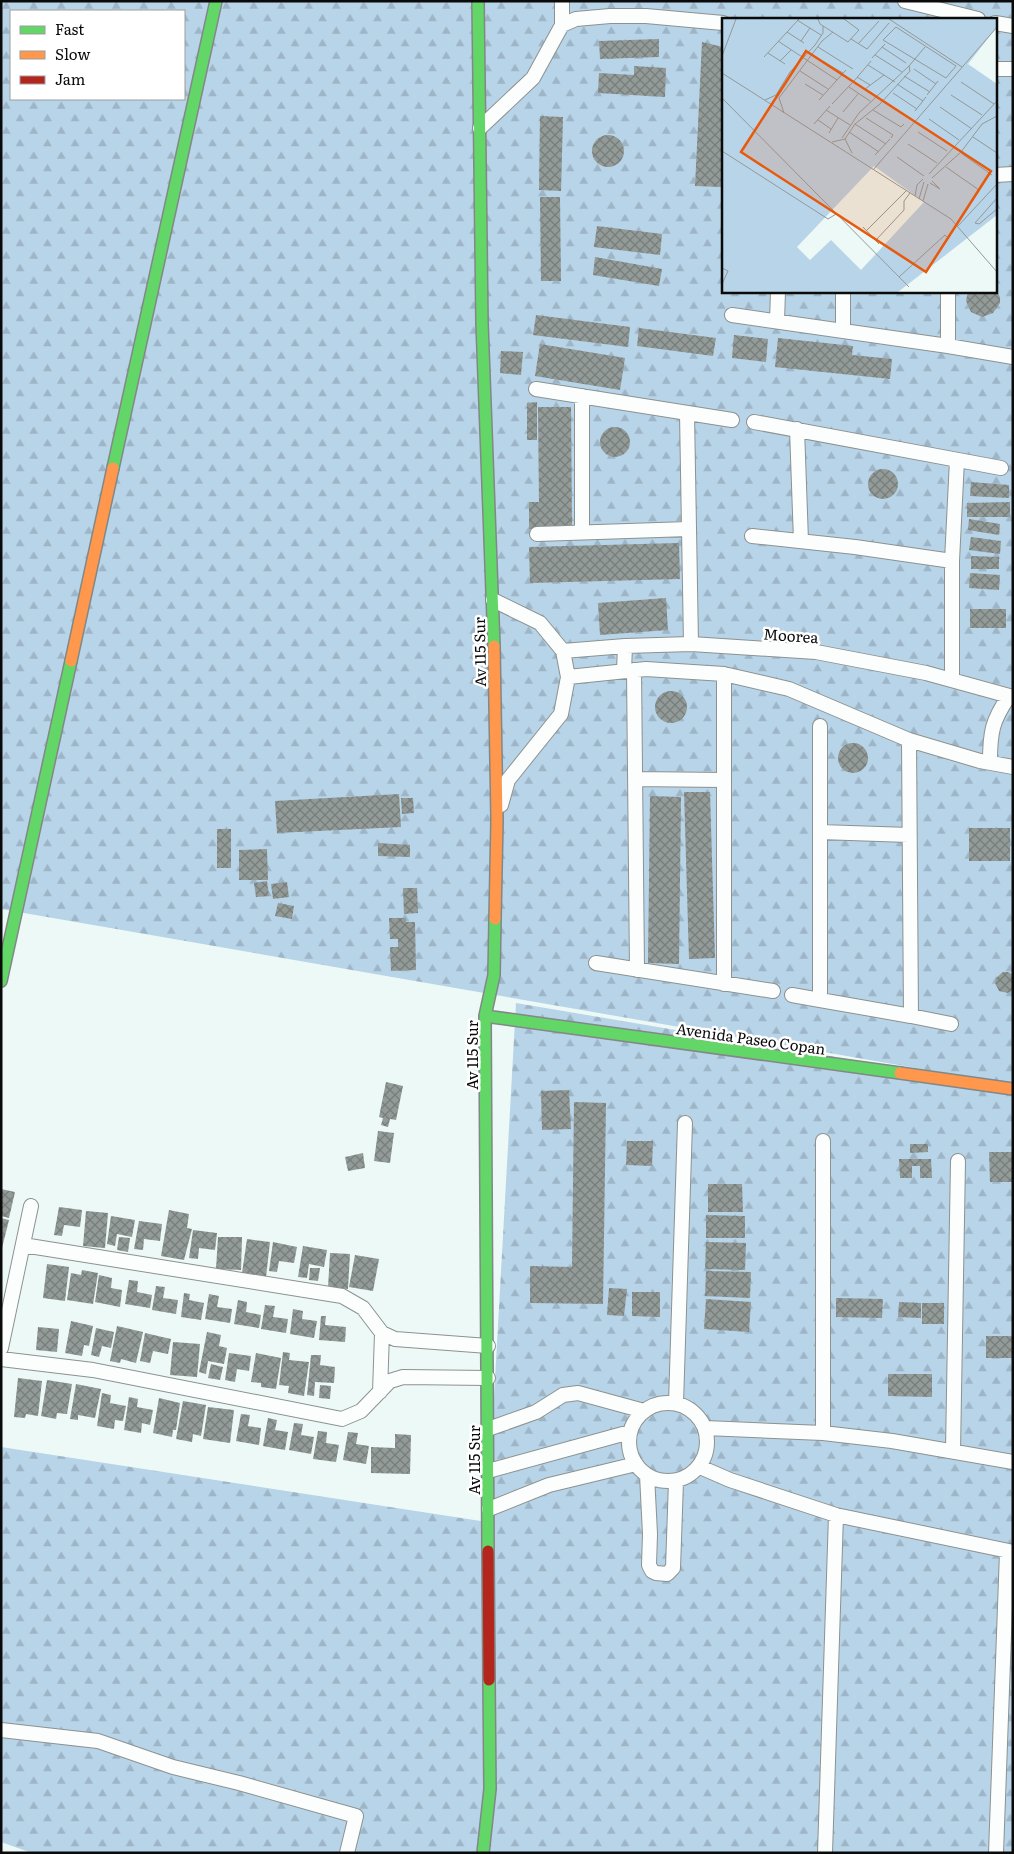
<svg xmlns="http://www.w3.org/2000/svg" width="1014" height="1854" viewBox="0 0 1014 1854" font-family="Literata,serif">
<style>
.forest{fill:url(#forest-firs);fill-rule:evenodd}
.building{fill:url(#building-cross-hatch)}
.lines{fill:none;stroke-linecap:round;stroke-linejoin:round}
.street-casing{stroke:#8c9290;stroke-width:16}
.fast-casing{stroke:#828887;stroke-width:14}
.slow-casing{stroke:#828887;stroke-width:14}
.jam-casing{stroke:#828887;stroke-width:14}
.street{stroke:#fcfefe;stroke-width:14}
.fast{stroke:#63d668;stroke-width:11}
.slow{stroke:#ff974d;stroke-width:11}
.jam{stroke:#b3261e;stroke-width:11}
.labels{text-anchor:middle;dominant-baseline:central;stroke-width:5;stroke-linejoin:round;paint-order:stroke}
.street-label{font-size:15px;fill:#0a0a0a;stroke:#fff}
.inset-road{fill:none;stroke:#929998;stroke-width:1}
.view{fill:#e8590c;fill-opacity:0.15;stroke:#e8590c;stroke-width:2.5}
.inset-edge{fill:none;stroke:#0a0a0a;stroke-width:2.5}
</style>
<defs>
<pattern id="forest-firs" width="22" height="20" patternUnits="userSpaceOnUse" patternTransform="scale(1.25)"><rect width="22" height="20" fill="#b8d4e8"/><path d="M5 1l3.5 6h-7zM16 11l3.5 6h-7z" fill="#9db5c6"/></pattern>
<pattern id="building-cross-hatch" width="8" height="8" patternUnits="userSpaceOnUse" patternTransform="scale(1.25)"><rect width="8" height="8" fill="#939b98"/><path d="M0 0l8 8M0 8l8-8" fill="none" stroke="#767d7a"/></pattern>
</defs>
<rect width="100%" height="100%" fill="#ecf9f6"/>
<path class="forest" d="M1 1H1013V1085L1 909ZM11 11H184V99H11ZM723 19H995V291H723Z
M516 1003 1013 1087V1853H32L1 1842V1447L487 1522Z"/>
<path class="building" d="M659 39V57L600 59 599 41Z
M702 42 723 47V138L721 187 695 186Z
M634 66 666 68 665 97 598 93 599 73 634 75Z
M540 116 563 117 561 191 539 190Z
M592 151a16 16 0 1 1 32 0a16 16 0 1 1-32 0Z
M540 197H560L561 281H541Z
M597 226 662 234 660 255 594 247Z
M595 257 662 269 659 286 593 275Z
M995 288 1000 297V303L993 313 982 317 971 312 966 301 968 291H995Z
M536 315 630 327 628 347 533 335Z
M639 328 716 338 713 356 637 346Z
M734 335 768 339 766 362 732 358Z
M778 338 853 346 852 355 892 359 890 379 775 367Z
M540 344 625 358 620 390 535 376Z
M501 351 523 352 521 375 500 373Z
M537 402V440H527V403Z
M538 407H571L572 529H529V502H539Z
M600 442a15 15 0 1 1 30 0a15 15 0 1 1-30 0Z
M868 484a15 15 0 1 1 30 0a15 15 0 1 1-30 0Z
M971 482 1009 485V498L970 496Z
M1010 502V517H967V503Z
M969 519 1000 524 999 535 968 530Z
M971 537 1001 541 1000 554 969 550Z
M679 543 680 579 530 583 529 547Z
M971 556 999 557V569H971Z
M970 573 1000 575 999 590 969 588Z
M666 598 668 630 600 635 598 603Z
M970 609H1006V628H970Z
M655 707a16 16 0 1 1 32 0a16 16 0 1 1-32 0Z
M838 758a15 15 0 1 1 30 0a15 15 0 1 1-30 0Z
M684 792H710L715 958 689 959Z
M399 794 401 827 277 833 275 801Z
M650 796 681 797 679 964 648 963Z
M401 798H413L414 813 402 814Z
M969 828H1010V861H969Z
M217 829H231V868H217Z
M378 843 410 845V857L378 856Z
M267 849 268 880H239V850Z
M267 881 269 896 256 897 254 883Z
M287 882 289 897 273 899 271 884Z
M403 888H417L418 913 404 914Z
M278 903 294 906 292 919 275 916Z
M389 918H406V922H415L416 970 391 971 390 947H398V939H390Z
M1003 972H1008L1013 975V990L1008 993 999 991 995 983 996 978Z
M386 1082 403 1086 396 1120 390 1119 388 1127 381 1125 383 1118 379 1117Z
M569 1090 571 1129 542 1130 541 1091Z
M574 1102 606 1103 603 1304 530 1303V1266L572 1267Z
M378 1131 394 1133 390 1163 374 1161Z
M627 1141H653L652 1166 626 1165Z
M910 1144H928V1152L910 1153Z
M989 1152H1013V1182H990Z
M363 1153 365 1168 348 1171 345 1157Z
M899 1159H931L932 1178H920V1166H912V1178H900Z
M708 1184H742L743 1212H708Z
M1 1189 15 1192 9 1218 1 1216Z
M59 1207 82 1210 80 1227 64 1225 62 1236 54 1235Z
M169 1210 189 1214 187 1228 192 1229 184 1260 161 1256Z
M86 1211 108 1213 105 1248 83 1246Z
M706 1215 745 1216V1238H706Z
M111 1216 135 1220 132 1237 117 1234 115 1246 107 1244Z
M1 1218 9 1220 2 1248H1Z
M139 1221 162 1224 160 1241 144 1239 143 1250 134 1249Z
M193 1230 217 1233 215 1250 199 1248 198 1259 189 1258Z
M119 1237 130 1238 128 1252 117 1250Z
M218 1237H242L241 1270 216 1269Z
M247 1239 270 1242 266 1277 242 1273Z
M273 1242 297 1247 294 1263 279 1261 277 1272 269 1271Z
M706 1242 746 1243 745 1270 705 1269Z
M303 1246 327 1250 324 1267 309 1264 307 1278 298 1277Z
M330 1253 350 1254 348 1289 328 1288Z
M355 1255 379 1259 373 1291 349 1287Z
M47 1264 69 1267 65 1301 43 1298Z
M310 1268H320L318 1281 309 1280Z
M82 1270 98 1273 93 1304 67 1300 71 1273 81 1275Z
M706 1271 751 1272 750 1298 705 1296Z
M99 1275 112 1278 111 1288 122 1290 120 1307 95 1302Z
M129 1280 138 1281 137 1292 152 1295 150 1308 125 1304Z
M156 1286 165 1287 163 1298 178 1300 176 1314 152 1310Z
M609 1288 627 1289 624 1316 607 1315Z
M632 1292H660V1317L632 1316Z
M184 1293 190 1294 189 1300 204 1303 201 1320 181 1317Z
M209 1294 219 1296 217 1307 232 1309 230 1323 205 1319Z
M836 1298 883 1299 882 1318 836 1317Z
M706 1299 751 1302 749 1332 704 1329Z
M238 1300 247 1302 246 1312 261 1315 259 1328 234 1324Z
M899 1302 921 1303V1318L898 1317Z
M922 1303H944V1324H922Z
M265 1305 275 1306 273 1317 288 1319 286 1333 261 1329Z
M293 1309 303 1311 302 1319 317 1321 314 1338 290 1334Z
M321 1316H326L325 1325 346 1327 345 1342 319 1340Z
M71 1321 93 1326 89 1346 84 1345 82 1356 65 1353Z
M117 1326 143 1332 136 1363 121 1359 120 1363 110 1361Z
M38 1327 59 1329 57 1352 36 1350Z
M96 1328 114 1332 111 1348 102 1346 99 1357 91 1355Z
M207 1332 221 1335 219 1346 227 1348 224 1364 208 1361 206 1374 199 1372Z
M145 1333 171 1339 168 1354 153 1351 150 1363 140 1361Z
M986 1336H1013V1358H986Z
M173 1342 200 1344 197 1377 170 1375Z
M283 1352 290 1353 289 1360 309 1362 304 1396 288 1393 289 1386 279 1385Z
M229 1353 251 1356 249 1371 237 1369 235 1382 225 1380Z
M256 1353 281 1358 276 1389 261 1387V1383L251 1382Z
M311 1355H321L320 1365 335 1367 334 1383 315 1382 314 1396 307 1395Z
M211 1364 223 1367 220 1380 208 1378Z
M888 1374H932V1397L888 1396Z
M18 1378 42 1381 38 1416 26 1414 25 1418 14 1417Z
M47 1380 72 1384 67 1414 57 1413 56 1419 41 1416Z
M76 1384 101 1389 95 1418 78 1415V1420L70 1419Z
M320 1385 331 1386 330 1399 319 1398Z
M102 1393 111 1395 110 1403 126 1406 123 1421 115 1420 114 1429 97 1426Z
M129 1397 138 1399 137 1407 153 1410 150 1425 142 1423 141 1433 124 1430Z
M159 1398 180 1403 176 1430H173L172 1437 153 1433Z
M183 1401 206 1405 201 1436 193 1434 192 1442 176 1439Z
M208 1407 234 1410 230 1443 203 1439Z
M241 1414 250 1415 248 1426 261 1428 259 1445 236 1441Z
M268 1418 277 1420 275 1430 288 1432 285 1450 263 1446Z
M294 1423 303 1424 301 1435 314 1437 311 1454 289 1450Z
M318 1431 327 1432 326 1443 339 1445 336 1462 313 1459Z
M348 1432 358 1433 356 1444 369 1446 366 1464 343 1460Z
M395 1434 411 1435 410 1474 371 1473V1447L395 1448Z"/>
<g class="lines">
<g class="street-casing">
<path id="street" d="M905 1 978 19
M995 23 1013 26
M562 25V1
M995 69H1013
M480 128 533 78 562 25 576 19 610 16H646L723 23
M995 175 1013 174
M948 291V346
M732 315 948 346 1013 357
M777 321 778 291
M843 331V291
M536 389 732 420
M582 396V532
M687 413 691 644
M754 422 1001 468
M797 429 801 541
M537 534 689 529
M752 536 855 547 952 561
M493 600 540 623 563 651 568 677 561 714 508 780 501 805
M563 651 625 646 691 644 816 652 926 673 1013 697
M634 670 637 970
M624 671 625 646
M724 674V984
M568 677 646 669 724 674 789 689 909 740 980 761 1013 767
M952 680V561L957 460
M909 740 911 1016 951 1024
M990 762C990 732 992 721 1009 696
M635 779 723 780
M820 832 909 835
M596 963 773 991
M792 995 820 1000V726
M820 1000 911 1016
M823 1141V1433
M23 1245 342 1296 363 1308 382 1333 395 1339 488 1346
M1 1348 31 1206
M1 1359 93 1370 342 1419 361 1411 390 1381 403 1377 488 1378
M380 1392 382 1333
M676 1403 685 1123
M629 1442a39 39 0 1 1 78 0a39 39 0 1 1-78 0Z
M705 1428 823 1433 892 1441 1013 1462
M488 1429 536 1412 563 1395 578 1393 644 1411
M953 1451 958 1161
M700 1467 730 1480 836 1515 1013 1552
M488 1471 630 1432
M647 1475 650 1534 649 1565 652 1571 656 1573 667 1574 673 1568 676 1481
M489 1509 549 1485 636 1464
M1 1730 98 1741 173 1767 239 1783 356 1816 347 1853
M825 1853 836 1515
M996 1853 1007 1552"/>
</g>
<g class="fast-casing">
<path id="fast" d="M478 1 482 323 494 646
M113 468 216 1
M1 981 71 661
M485 1016 900 1073
M488 1551 485 1016 494 975 495 919
M483 1853 490 1789 489 1680"/>
</g>
<g class="slow-casing">
<path id="slow" d="M494 646 497 820 495 919
M71 661 113 468
M900 1073 1013 1089"/>
</g>
<g class="jam-casing">
<path id="jam" d="M488 1551 489 1680"/>
</g>
<use href="#street" class="street"/>
<use href="#fast" class="fast"/>
<use href="#slow" class="slow"/>
<use href="#jam" class="jam"/>
</g>
<g class="labels">
<g class="street-label">
<text transform="translate(791 635) rotate(4)">Moorea</text>
<text transform="translate(479 652) rotate(-91)">Av 115 Sur</text>
<text transform="translate(751 1038) rotate(8)">Avenida Paseo Copan</text>
<text transform="translate(471 1055) rotate(-90)">Av 115 Sur</text>
<text transform="translate(473 1460) rotate(-90)">Av 115 Sur</text>
</g>
</g>
<g transform="translate(722 18)">
<rect width="275" height="275" fill="#ecf9f6"/>
<path d="M0 1H275V9L246 46 275 66V197L176 274H0ZM152 148 202 184 139 252 109 222 88 242 75 229Z" fill="#b8d4e8" fill-rule="evenodd"/>
<path class="inset-road" d="M96 1 98 6 126 24 137 12 122 1M167 1 240 49M75 2 99 17M174 9 234 48 224 60 161 22ZM65 14 82 25M129 21 145 31 167 5M56 23 115 62M79 23 88 10M136 26 157 3M96 29 131 51M160 29 184 45M46 35 63 46M153 37 180 54M0 38 14 1M42 39 77 1M150 40 163 26M58 43 69 32M102 44 121 55M146 47 173 64M192 51 214 66M78 53 106 71M0 55 229 201 275 254M182 58 208 74M135 59 148 67M132 63 149 43M239 64 272 86M83 66 101 77M175 66 201 83M127 69 148 83M143 71 162 57M171 75 195 91M205 77 216 63M229 77 260 97M0 80 187 269M57 80 100 23 111 14M57 80 62 95M43 82 54 77 68 54 93 27 101 15V8M97 82 124 52M110 86 130 65M218 89 250 111M104 92 128 107M151 92 179 109 182 106M193 93 204 79M121 94 136 76M144 100 171 117 169 120M207 101 237 122M96 102 109 111M92 106 108 88M133 106 164 126M127 114 157 134M196 114 225 133M107 115 116 100M251 119 275 135M120 120 137 95 187 48M123 121 133 106 158 86 188 53 187 48 203 29M110 124 123 121 130 135M186 126 215 145M0 133 106 201 114 196M239 135 270 157M153 137 168 121M175 139 202 158M224 149 257 172M151 152 275 9M207 156 275 83M210 160 239 134 260 106 275 98M208 165 218 171 210 163M193 178 195 167 201 161M275 180 253 205 257 206 275 191M197 181 202 164M201 183 206 166M236 208 275 166M141 209 157 226M144 213 184 173M154 222 182 192V183L188 175M0 250 6 253 0 266M177 259 223 217 226 220"/>
<path class="view" d="M84 33 269 153 204 254 19 134Z"/>
<rect width="275" height="275" class="inset-edge"/>
</g>
<rect width="1014" height="1854" fill="none" stroke="#0a0a0a" stroke-width="5"/>
<rect x="10" y="10" width="175" height="90" fill="#ffffff" stroke="#9d9d9d"/>
<rect x="20" y="26" width="25" height="8" fill="#63d668" stroke="#9d9d9d"/>
<text x="55" y="35" font-size="15" fill="#0a0a0a">Fast</text>
<rect x="20" y="51" width="25" height="8" fill="#ff974d" stroke="#9d9d9d"/>
<text x="55" y="60" font-size="15" fill="#0a0a0a">Slow</text>
<rect x="20" y="76" width="25" height="8" fill="#b3261e" stroke="#9d9d9d"/>
<text x="55" y="85" font-size="15" fill="#0a0a0a">Jam</text>
</svg>
